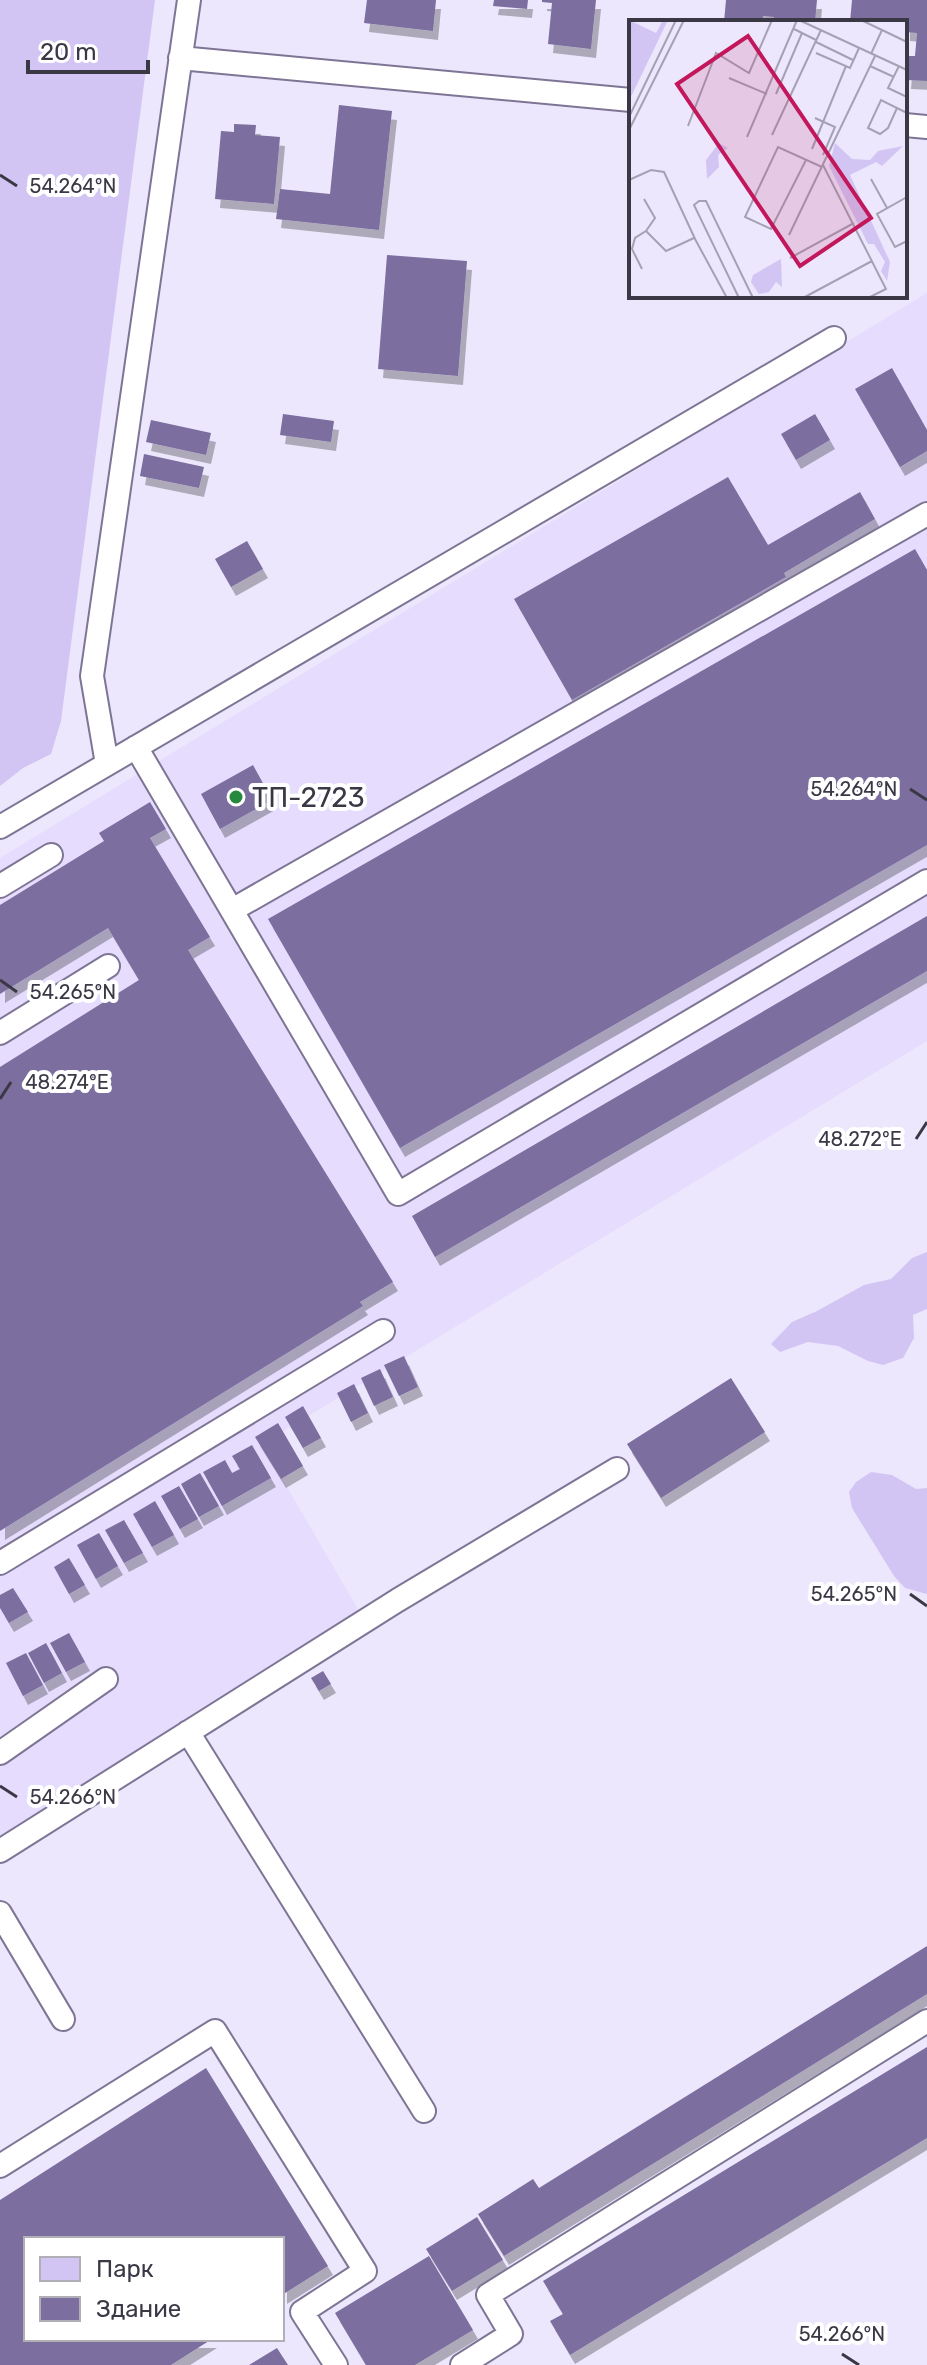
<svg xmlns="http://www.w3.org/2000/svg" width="927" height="2365" viewBox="0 0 927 2365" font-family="Rubik,sans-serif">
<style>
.built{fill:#e5dcfe}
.green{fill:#d2c5f4}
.building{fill:#7c6e9e;filter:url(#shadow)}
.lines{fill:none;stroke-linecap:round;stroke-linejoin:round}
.service-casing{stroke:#7e7595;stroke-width:26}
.service{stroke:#fff;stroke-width:22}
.ticks{fill:none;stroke:#3b3846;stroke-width:3}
.poi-dot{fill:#26893d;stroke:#fff;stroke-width:3}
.labels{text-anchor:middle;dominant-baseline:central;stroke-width:8;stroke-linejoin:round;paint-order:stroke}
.poi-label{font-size:28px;fill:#3b3846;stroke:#fff;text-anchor:start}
.inset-road{fill:none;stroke:#a5a1b3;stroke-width:2}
.view{fill:#c2185b;fill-opacity:0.15;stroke:#c2185b;stroke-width:4}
.inset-edge{fill:none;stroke:#3b3846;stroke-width:4}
.ticks-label{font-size:20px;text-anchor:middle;fill:#3b3846;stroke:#fff;stroke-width:8;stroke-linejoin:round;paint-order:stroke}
</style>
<defs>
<filter id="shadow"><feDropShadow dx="5" dy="9" stdDeviation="0" flood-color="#0004"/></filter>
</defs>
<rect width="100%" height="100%" fill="#ece7fc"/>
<path class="built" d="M927 293V1041L262 1444 363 1618 0 1847V858Z"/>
<path class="green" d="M0 0H155L61 721 51 754 23 768 0 786Z
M927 1252V1309L913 1315 914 1338 903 1358 883 1365 868 1361 838 1346 808 1342 780 1352 771 1344 792 1322 817 1311 864 1285 891 1279 912 1258Z
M871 1472 892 1475 916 1489 927 1488V1594L905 1588 894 1576 852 1508 849 1492 856 1482Z"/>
<path class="building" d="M367 0H436L433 31 364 23Z
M494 0H528L527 9 493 6Z
M542 0H596L591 49 548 44 552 3 542 2Z
M726 0H817L815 22H774V17L763 16 762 22H724Z
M852 0H927V81L906 80 908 56H915L917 33 905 32V22H850Z
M339 105 392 111 379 230 276 219 280 189 330 194Z
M234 124 256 125 255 135 280 137 274 204 215 199 221 131 234 132Z
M387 255 467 261 458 376 378 369Z
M892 368 927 430V451L900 467 855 389Z
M283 414 334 421 331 442 280 435Z
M815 414 830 440 796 460 781 434Z
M151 420 211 433 206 455 146 442Z
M144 454 204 467 199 488 140 476Z
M728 477 768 545 860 492 875 519 784 573 786 577 572 700 514 599Z
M247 541 263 569 231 587 215 559Z
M915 549 927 570V845L400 1148 268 919Z
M253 765 272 800 220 829 201 794Z
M150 802 166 829 150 838 210 937 188 950 393 1282 360 1302 363 1306 0 1531V1067L139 980 108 928 0 994V905L104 841 99 833Z
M927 916V971L435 1257 412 1216Z
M404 1356 418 1387 399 1396 384 1365Z
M380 1369 393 1397 374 1406 361 1378Z
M731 1378 765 1432 661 1498 627 1444Z
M354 1384 368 1413 351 1422 337 1393Z
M303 1406 321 1438 303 1448 285 1417Z
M278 1423 303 1466 281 1479 255 1437Z
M252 1445 271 1478 222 1506 203 1472 225 1460 232 1473 240 1469 232 1456Z
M200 1473 219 1506 199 1517 181 1484Z
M179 1486 198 1519 180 1529 161 1496Z
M155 1501 174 1535 152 1547 133 1514Z
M124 1520 143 1553 124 1563 105 1530Z
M99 1533 118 1566 96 1579 77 1545Z
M69 1558 85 1585 69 1594 54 1567Z
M13 1588 28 1612 9 1623 0 1608V1595Z
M69 1633 85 1662 66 1672 50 1643Z
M46 1643 62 1673 44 1683 28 1653Z
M26 1653 43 1685 23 1696 6 1663Z
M323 1671 331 1684 319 1691 311 1678Z
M927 1946V1994L504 2256 478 2214 533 2179 539 2188Z
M927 2047V2138L570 2355 550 2321 563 2314 543 2281Z
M206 2068 328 2266 282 2295V2239H26V2339H212L171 2365H0V2200Z
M477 2217 503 2260 452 2291 426 2249Z
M429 2256 473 2330 415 2365H366L335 2313Z
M277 2348 288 2365H249Z"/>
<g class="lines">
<g class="service-casing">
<path id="service" d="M180 58 631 100
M905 125 927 127
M136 747 398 1194 927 881
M107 764 92 676 189 0
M0 827 834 338
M0 886 51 855
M232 910 927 514
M0 1033 108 966
M0 1563 383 1331
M188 1732 424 2111
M0 1753 106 1679
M0 1851 398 1600 617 1469
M0 1913 63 2019
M0 2166 215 2031 365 2271 302 2312 336 2365
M462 2365 511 2334 488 2295 927 2021"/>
</g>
<use href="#service" class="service"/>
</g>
<path class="ticks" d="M0 175 17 186M910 789 927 800M0 980 17 992M0 1099 11 1082M916 1139 927 1122M910 1594 927 1606M0 1786 17 1797M842 2354 859 2365"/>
<circle class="poi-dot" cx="236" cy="797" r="8"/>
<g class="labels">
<g class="poi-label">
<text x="252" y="797">ТП-2723</text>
</g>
</g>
<g transform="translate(629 20)">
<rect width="278" height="278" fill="#ece7fc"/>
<path d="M0 0 27 13 34 0H39L0 81ZM90 123 99 128 89 135 90 147 78 159 77 140ZM206 123 223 139 241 140 249 131 274 126 253 146 247 142 221 155 261 242 258 261 252 251 256 242 245 224H239L200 146ZM152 239 153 267 147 262 140 272 130 274 122 262 124 255Z" fill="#d2c5f4"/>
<path class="inset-road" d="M170 0 278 50M232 0 253 10 242 34M165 9 187 20M253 10 278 22M187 22 224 40M187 33 221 48 230 28M241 46 265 57M270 46 259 68 278 77M100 58 138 74M147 74 173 13M268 88 259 108 251 114 239 108 252 80 278 93M0 97 47 0M186 98 206 107 194 135M59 106 87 33 120 53 143 0M0 110 55 0M143 115 192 10M118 117 168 0M183 129 217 46M177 140 142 209 116 197 149 127 193 147M194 145 257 269 239 278M242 159 258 188M0 160 22 150 35 152 67 221M278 177 248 194 266 227 278 221M15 179 26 198 17 211M160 215 246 36M66 219 98 278M161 238 225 203M13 249 3 229 6 218 17 211 37 231 65 218M110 278 65 185 70 181H77L124 278M174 278 243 241"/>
<path class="view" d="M119 16 242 198 171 246 48 64Z"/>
<rect width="278" height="278" class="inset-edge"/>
</g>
<g class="ticks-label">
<text x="73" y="193">54.264°N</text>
<text x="854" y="796">54.264°N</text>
<text x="73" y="999">54.265°N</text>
<text x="67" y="1089">48.274°E</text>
<text x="860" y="1146">48.272°E</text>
<text x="854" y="1601">54.265°N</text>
<text x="73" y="1804">54.266°N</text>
<text x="842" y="2341">54.266°N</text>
</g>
<rect x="24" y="2237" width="260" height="104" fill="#ffffff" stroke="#b1afb5" stroke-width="2"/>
<rect x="40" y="2257" width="40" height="24" fill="#d2c5f4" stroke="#b1afb5" stroke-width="2"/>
<text x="96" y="2277" font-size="24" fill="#3b3846">Парк</text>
<rect x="40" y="2297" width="40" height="24" fill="#7c6e9e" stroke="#b1afb5" stroke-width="2"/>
<text x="96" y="2317" font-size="24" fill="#3b3846">Здание</text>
<path d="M28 60v12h120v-12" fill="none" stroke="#3b3846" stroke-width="4"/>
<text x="40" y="60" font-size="24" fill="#3b3846" stroke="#ffffff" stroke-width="6" paint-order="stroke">20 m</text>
</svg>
